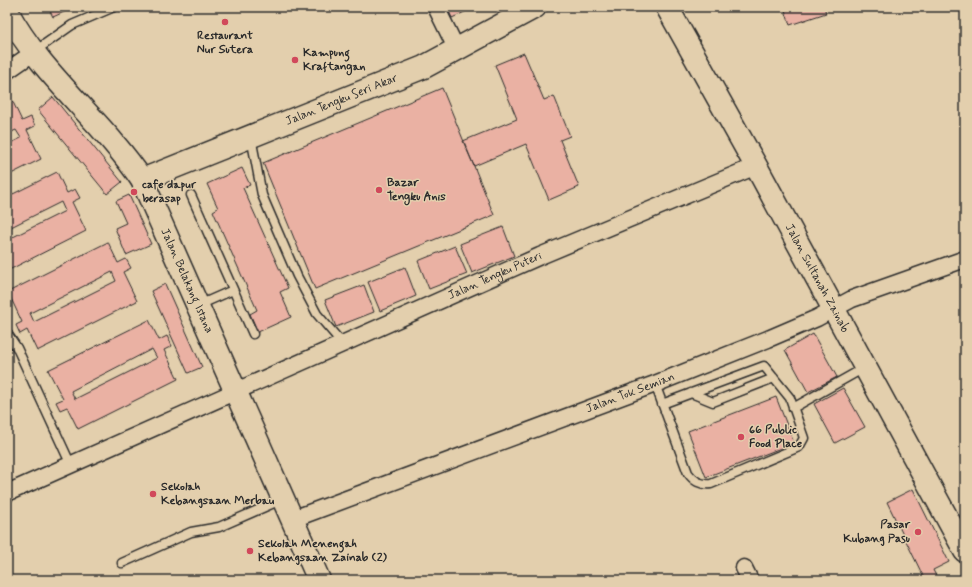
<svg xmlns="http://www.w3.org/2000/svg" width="972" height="587" viewBox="0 0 972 587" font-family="Mynerve,sans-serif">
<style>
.building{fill:#eab1a3;stroke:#2b2b2b;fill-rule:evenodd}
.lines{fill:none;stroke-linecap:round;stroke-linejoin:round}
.lane-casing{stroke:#2b2b2b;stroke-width:11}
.street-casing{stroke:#2b2b2b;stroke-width:19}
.secondary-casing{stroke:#2b2b2b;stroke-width:25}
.lane{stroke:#e3cfad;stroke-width:8}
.street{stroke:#e3cfad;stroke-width:16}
.secondary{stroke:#e3cfad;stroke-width:22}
.poi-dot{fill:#d1495b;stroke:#e3cfad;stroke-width:1.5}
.labels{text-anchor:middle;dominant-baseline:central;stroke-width:3;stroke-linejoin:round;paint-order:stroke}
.poi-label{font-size:12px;font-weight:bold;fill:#2b2b2b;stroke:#e3cfad;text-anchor:start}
.street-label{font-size:12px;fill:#2b2b2b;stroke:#e3cfad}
</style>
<rect width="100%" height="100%" fill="#e3cfad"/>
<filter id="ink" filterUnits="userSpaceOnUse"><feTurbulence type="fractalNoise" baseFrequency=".025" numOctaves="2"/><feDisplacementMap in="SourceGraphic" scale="8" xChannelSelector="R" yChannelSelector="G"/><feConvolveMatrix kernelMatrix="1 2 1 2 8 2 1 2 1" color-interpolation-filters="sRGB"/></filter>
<g filter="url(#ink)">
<path class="building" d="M48 7H75L53 17Z
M447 7H475L452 18Z
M784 7H824L826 13 790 25Z
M524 53 544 100 554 96 570 136 560 140 579 187 549 200 526 144 474 166 463 141 517 119 495 65Z
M442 88 494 215 315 289 263 163Z
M53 97 122 182 107 194 38 110Z
M12 100 22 121 31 117 35 126 27 130 41 159 7 176V145L21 138 16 130 7 134V103Z
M242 168 250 185 243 188 288 288 280 292 291 317 258 332 250 314 257 310 213 211 218 208 207 184Z
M57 172 67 193 75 189 80 198 72 202 86 231 7 271V240L65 211 61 202 7 229V197Z
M129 195 151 244 126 255 115 228 126 223 116 201Z
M503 227 514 256 472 273 460 244Z
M108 242 118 263 126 259 131 268 123 272 137 301 37 351 27 330 20 334 16 325 22 322 8 292ZM112 272 116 281 34 322 30 313Z
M455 246 467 274 429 289 418 261Z
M405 267 416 296 380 311 368 282Z
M165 284 202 367 188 373 151 291Z
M364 285 374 312 336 327 325 300Z
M149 320 159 340 167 336 172 346 164 350 178 379 78 429 67 407 60 410 56 402 63 399 48 370ZM152 349 157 358 75 399 71 391Z
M813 334 837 377 808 392 785 350Z
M843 388 865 427 835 443 814 404Z
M776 397 794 443 706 477 688 431Z
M913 489 949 562 933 570 938 580H925L887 502Z"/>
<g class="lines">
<g class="lane-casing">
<path id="lane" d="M35 51 72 25 114 7
M251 137 262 195 297 276 317 314 342 343
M191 195 253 334
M199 305 233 290
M7 333 17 348 71 465
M655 384 688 473C694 481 700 485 711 484L799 447 804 438 790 398 764 366 662 404
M691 393 713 402 774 378
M793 408 864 368
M122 563 191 532 219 527 283 499"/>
</g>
<g class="street-casing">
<g id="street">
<path d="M436 7 457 50"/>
<path d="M7 71 33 53"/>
<path id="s1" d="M7 493 540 256 756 166"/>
<path id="s2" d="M293 519 655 384 768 339 817 318 852 299 965 259"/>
<path d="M744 568 750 580"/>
</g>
</g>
<g class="secondary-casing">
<g id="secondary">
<path id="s3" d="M667 7 756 166 965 551"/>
<path id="s4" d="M7 11C41 75 102 120 142 180L319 580"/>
<path id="s5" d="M142 180 424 67 535 7"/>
</g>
</g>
<use href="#lane" class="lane"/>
<use href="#street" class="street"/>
<use href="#secondary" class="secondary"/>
</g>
</g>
<g class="poi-dot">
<circle cx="225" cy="22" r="4"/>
<circle cx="295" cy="60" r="4"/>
<circle cx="379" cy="190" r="4"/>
<circle cx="134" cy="192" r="4"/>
<circle cx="741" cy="437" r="4"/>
<circle cx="153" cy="494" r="4"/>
<circle cx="918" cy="532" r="4"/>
<circle cx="250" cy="551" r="4"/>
</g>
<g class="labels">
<g class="poi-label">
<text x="225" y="36" text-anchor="middle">Restaurant<tspan x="225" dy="14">Nur Sutera</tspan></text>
<text x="303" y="53">Kampung<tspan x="303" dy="14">Kraftangan</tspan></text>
<text x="387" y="183">Bazar<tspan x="387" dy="14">Tengku Anis</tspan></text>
<text x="142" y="185">cafe dapur<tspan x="142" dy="14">berasap</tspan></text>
<text x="749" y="430">66 Public<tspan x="749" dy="14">Food Place</tspan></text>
<text x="161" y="487">Sekolah<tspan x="161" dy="14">Kebangsaan Merbau</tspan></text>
<text x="910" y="525" text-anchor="end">Pasar<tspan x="910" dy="14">Kubang Pasu</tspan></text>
<text x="258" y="544">Sekolah Menengah<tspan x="258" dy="14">Kebangsaan Zainab (2)</tspan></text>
</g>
<g class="street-label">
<text stroke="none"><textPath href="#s5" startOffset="215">Jalan Tengku Seri Akar</textPath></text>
<text stroke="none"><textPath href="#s1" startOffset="534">Jalan Tengku Puteri</textPath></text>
<text stroke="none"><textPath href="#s3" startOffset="310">Jalan Sultanah Zainab</textPath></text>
<text stroke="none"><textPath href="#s4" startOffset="327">Jalan Belakang Istana</textPath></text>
<text stroke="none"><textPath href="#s2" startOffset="360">Jalan Tok Semian</textPath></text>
</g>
</g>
<rect width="972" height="587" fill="none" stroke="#e3cfad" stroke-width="24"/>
<rect x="12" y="12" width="948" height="563" fill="none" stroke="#2b2b2b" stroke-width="1.5" filter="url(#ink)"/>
</svg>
